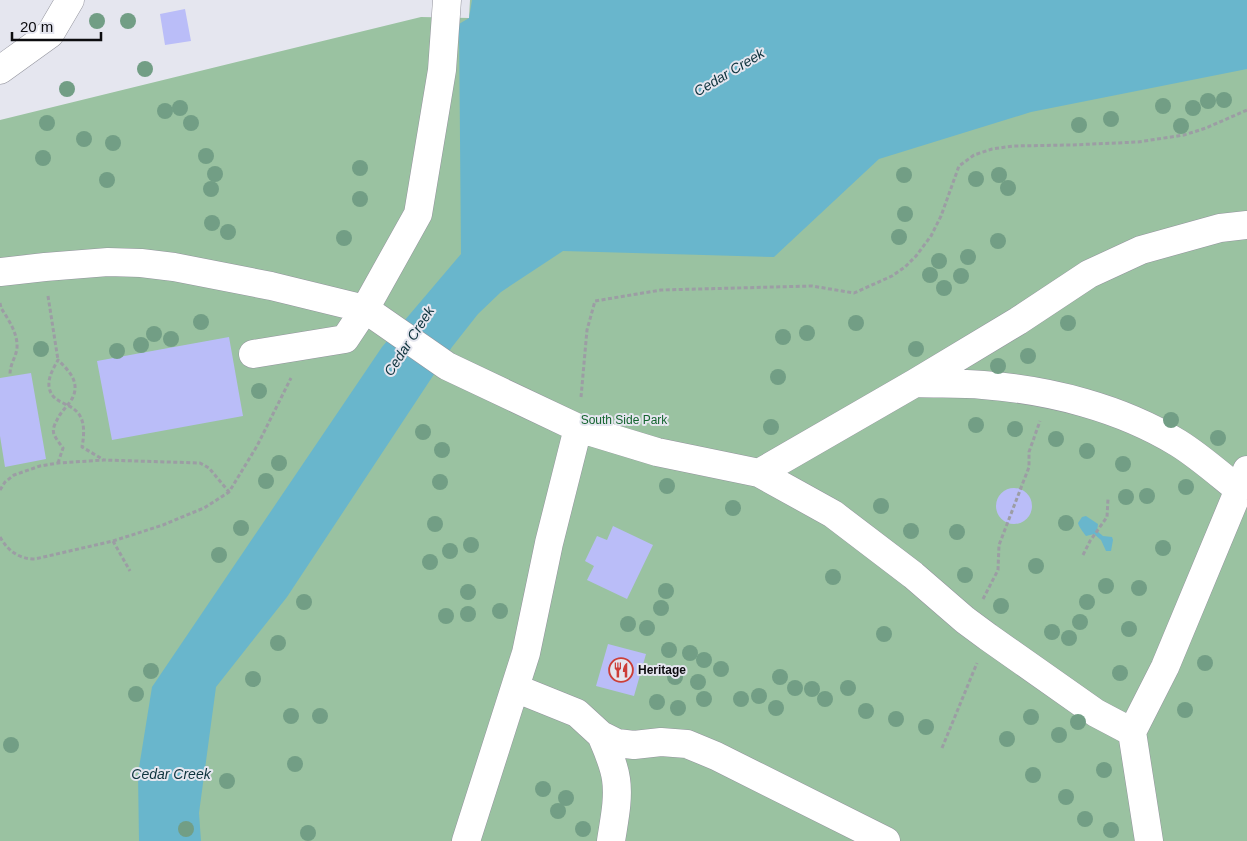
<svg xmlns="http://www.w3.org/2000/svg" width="1247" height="841" viewBox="0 0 1247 841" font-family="Helvetica,sans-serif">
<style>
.green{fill:#9ac2a1}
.water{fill:#69b6cc}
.building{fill:#babdf8}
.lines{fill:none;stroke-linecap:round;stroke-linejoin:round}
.minor-casing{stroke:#93949d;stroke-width:29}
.path{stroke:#9c9da4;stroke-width:3;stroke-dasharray:4 2.5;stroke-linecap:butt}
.minor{stroke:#fff;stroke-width:28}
.tree{fill:#729e85}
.labels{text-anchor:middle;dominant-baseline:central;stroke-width:4;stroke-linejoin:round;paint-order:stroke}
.park-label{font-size:12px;fill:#14642f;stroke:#e5e6ef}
.poi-label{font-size:12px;font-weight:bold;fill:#0c0c0f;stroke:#e5e6ef;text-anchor:start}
.water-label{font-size:14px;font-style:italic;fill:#0e333d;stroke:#e5e6ef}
</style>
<rect width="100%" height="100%" fill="#e5e6ef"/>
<path class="green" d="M470 0H1247V841H0V120L421 17 469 18Z"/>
<path class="water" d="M472 0H1247V69L1031 112 879 159 774 257 563 251 501 292 478 314 452 347 287 597 216 687 199 813 201 841H139L138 774 152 687 382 347 461 254 459 24 469 18Z
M1086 516 1098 524 1097 531 1103 536 1112 537 1113 540 1111 551H1106L1101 540 1094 534 1086 536C1083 532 1079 527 1078 523L1082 517Z"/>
<path class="building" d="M185 9 191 41 165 45 160 14Z
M229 337 243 416 112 440 97 361Z
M31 373 46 459 5 467 0 436V378Z
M996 506a18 18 0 1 1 36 0a18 18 0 1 1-36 0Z
M613 526 653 545 627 599 587 580 594 566 585 561 597 536 607 540Z
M608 644 646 654 634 696 596 686Z"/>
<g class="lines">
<g class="minor-casing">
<path id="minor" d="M0 70 50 34 70 0
M0 272 45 267 108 262 141 263 174 267 271 286 365 309 447 366 578 428 657 452 759 473
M253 354 345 339 365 309 418 214 442 70 447 0
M915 383C938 384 961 383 983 385 1050 390 1121 408 1178 443 1199 456 1218 473 1238 489
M515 688 577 713 601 735 617 743 634 745 661 742 687 744 716 756 886 841
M1132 732 1096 713 988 637 965 620 913 575 833 514 759 473 915 383 1018 321 1089 274 1141 250 1220 228 1247 225
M601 735C607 749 614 764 616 779 619 799 614 821 611 841
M466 841 526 653 549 543 578 428
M1149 841 1132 732 1165 667 1247 470"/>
</g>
<path class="path" d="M48 296 58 360
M0 303 1 308C8 319 18 333 17 348 16 357 10 364 10 374
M581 397 587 330 595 301 661 290 812 286 854 293 892 276 905 267 916 256 931 236 941 216 959 166 974 155 992 149 1013 146 1071 145 1138 142 1184 135 1206 128 1247 110
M58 463 63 448C60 444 56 439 54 434 52 429 55 424 57 420 61 411 69 405 73 397 80 381 68 370 58 360 54 367 48 377 49 386 52 413 92 394 82 447L104 460
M0 490 5 482 14 475 40 466 58 463 104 460 200 463 209 468 229 492
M0 537C8 551 19 559 35 559L113 541 163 525 204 508 229 492 257 446 291 378
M113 541 130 571
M1083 555 1090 541 1107 517 1108 499
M983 599 998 570 999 545 1029 467V452L1040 421
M942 748 977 663"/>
<use href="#minor" class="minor"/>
</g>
<g class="tree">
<circle cx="97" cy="21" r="8"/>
<circle cx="128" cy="21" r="8"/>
<circle cx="145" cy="69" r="8"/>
<circle cx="67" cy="89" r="8"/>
<circle cx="1224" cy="100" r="8"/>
<circle cx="1208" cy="101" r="8"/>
<circle cx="1163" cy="106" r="8"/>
<circle cx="180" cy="108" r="8"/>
<circle cx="1193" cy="108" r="8"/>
<circle cx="165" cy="111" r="8"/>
<circle cx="1111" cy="119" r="8"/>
<circle cx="47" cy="123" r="8"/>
<circle cx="191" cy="123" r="8"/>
<circle cx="1079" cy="125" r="8"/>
<circle cx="1181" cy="126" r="8"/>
<circle cx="84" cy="139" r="8"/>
<circle cx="113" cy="143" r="8"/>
<circle cx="206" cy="156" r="8"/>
<circle cx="43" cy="158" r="8"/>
<circle cx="360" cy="168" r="8"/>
<circle cx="215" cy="174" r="8"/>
<circle cx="904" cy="175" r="8"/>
<circle cx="999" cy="175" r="8"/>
<circle cx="976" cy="179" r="8"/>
<circle cx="107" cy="180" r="8"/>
<circle cx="1008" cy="188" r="8"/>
<circle cx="211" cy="189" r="8"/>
<circle cx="360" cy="199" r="8"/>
<circle cx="905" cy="214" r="8"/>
<circle cx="212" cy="223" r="8"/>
<circle cx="228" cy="232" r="8"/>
<circle cx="899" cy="237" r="8"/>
<circle cx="344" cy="238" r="8"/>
<circle cx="998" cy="241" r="8"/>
<circle cx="968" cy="257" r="8"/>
<circle cx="939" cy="261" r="8"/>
<circle cx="930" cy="275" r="8"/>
<circle cx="961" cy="276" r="8"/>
<circle cx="944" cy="288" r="8"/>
<circle cx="201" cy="322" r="8"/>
<circle cx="856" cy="323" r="8"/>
<circle cx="1068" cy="323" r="8"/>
<circle cx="807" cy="333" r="8"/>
<circle cx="154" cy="334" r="8"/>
<circle cx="783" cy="337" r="8"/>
<circle cx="171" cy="339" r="8"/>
<circle cx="141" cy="345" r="8"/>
<circle cx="41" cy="349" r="8"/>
<circle cx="916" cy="349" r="8"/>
<circle cx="117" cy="351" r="8"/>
<circle cx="1028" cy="356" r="8"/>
<circle cx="998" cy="366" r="8"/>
<circle cx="778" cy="377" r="8"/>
<circle cx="259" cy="391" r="8"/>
<circle cx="1171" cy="420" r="8"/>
<circle cx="976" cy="425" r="8"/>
<circle cx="771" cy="427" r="8"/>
<circle cx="1015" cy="429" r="8"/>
<circle cx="423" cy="432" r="8"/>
<circle cx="1218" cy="438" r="8"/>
<circle cx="1056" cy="439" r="8"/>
<circle cx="442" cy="450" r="8"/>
<circle cx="1087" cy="451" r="8"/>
<circle cx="279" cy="463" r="8"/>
<circle cx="1123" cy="464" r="8"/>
<circle cx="266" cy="481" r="8"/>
<circle cx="440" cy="482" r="8"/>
<circle cx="667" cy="486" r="8"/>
<circle cx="1186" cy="487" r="8"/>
<circle cx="1147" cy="496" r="8"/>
<circle cx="1126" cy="497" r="8"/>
<circle cx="881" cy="506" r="8"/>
<circle cx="733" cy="508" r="8"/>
<circle cx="1066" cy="523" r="8"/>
<circle cx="435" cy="524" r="8"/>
<circle cx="241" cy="528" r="8"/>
<circle cx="911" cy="531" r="8"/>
<circle cx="957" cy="532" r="8"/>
<circle cx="471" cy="545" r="8"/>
<circle cx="1163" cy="548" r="8"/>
<circle cx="450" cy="551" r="8"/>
<circle cx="219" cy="555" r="8"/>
<circle cx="430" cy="562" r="8"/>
<circle cx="1036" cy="566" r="8"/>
<circle cx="965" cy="575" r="8"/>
<circle cx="833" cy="577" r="8"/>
<circle cx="1106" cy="586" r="8"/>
<circle cx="1139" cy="588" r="8"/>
<circle cx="666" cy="591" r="8"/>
<circle cx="468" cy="592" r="8"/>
<circle cx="304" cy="602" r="8"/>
<circle cx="1087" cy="602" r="8"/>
<circle cx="1001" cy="606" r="8"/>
<circle cx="661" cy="608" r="8"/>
<circle cx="500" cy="611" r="8"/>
<circle cx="468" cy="614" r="8"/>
<circle cx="446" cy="616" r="8"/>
<circle cx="1080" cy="622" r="8"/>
<circle cx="628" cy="624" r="8"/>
<circle cx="647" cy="628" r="8"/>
<circle cx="1129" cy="629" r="8"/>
<circle cx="1052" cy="632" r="8"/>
<circle cx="884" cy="634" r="8"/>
<circle cx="1069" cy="638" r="8"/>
<circle cx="278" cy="643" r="8"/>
<circle cx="669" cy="650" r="8"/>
<circle cx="690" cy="653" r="8"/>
<circle cx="704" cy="660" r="8"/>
<circle cx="1205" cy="663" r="8"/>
<circle cx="721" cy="669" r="8"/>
<circle cx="151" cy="671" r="8"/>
<circle cx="1120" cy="673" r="8"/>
<circle cx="675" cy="677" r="8"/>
<circle cx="780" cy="677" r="8"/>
<circle cx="253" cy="679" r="8"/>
<circle cx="698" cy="682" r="8"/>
<circle cx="795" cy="688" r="8"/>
<circle cx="848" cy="688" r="8"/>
<circle cx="812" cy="689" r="8"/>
<circle cx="136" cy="694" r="8"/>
<circle cx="759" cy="696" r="8"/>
<circle cx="704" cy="699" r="8"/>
<circle cx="741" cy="699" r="8"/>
<circle cx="825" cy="699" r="8"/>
<circle cx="657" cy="702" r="8"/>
<circle cx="678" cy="708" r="8"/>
<circle cx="776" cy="708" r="8"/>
<circle cx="1185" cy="710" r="8"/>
<circle cx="866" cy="711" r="8"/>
<circle cx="291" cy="716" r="8"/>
<circle cx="320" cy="716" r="8"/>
<circle cx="1031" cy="717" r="8"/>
<circle cx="896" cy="719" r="8"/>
<circle cx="1078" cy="722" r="8"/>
<circle cx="926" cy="727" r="8"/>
<circle cx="1059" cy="735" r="8"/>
<circle cx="1007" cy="739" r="8"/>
<circle cx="11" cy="745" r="8"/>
<circle cx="295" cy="764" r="8"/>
<circle cx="1104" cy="770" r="8"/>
<circle cx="1033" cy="775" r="8"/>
<circle cx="227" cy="781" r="8"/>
<circle cx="543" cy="789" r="8"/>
<circle cx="1066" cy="797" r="8"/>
<circle cx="566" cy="798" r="8"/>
<circle cx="558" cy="811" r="8"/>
<circle cx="1085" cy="819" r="8"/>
<circle cx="186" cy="829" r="8"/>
<circle cx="583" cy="829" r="8"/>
<circle cx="1111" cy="830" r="8"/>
<circle cx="308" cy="833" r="8"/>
</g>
<defs>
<g id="restaurant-ring" transform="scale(1.25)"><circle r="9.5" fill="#e5e6ef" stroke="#cc3e38" stroke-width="1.5"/><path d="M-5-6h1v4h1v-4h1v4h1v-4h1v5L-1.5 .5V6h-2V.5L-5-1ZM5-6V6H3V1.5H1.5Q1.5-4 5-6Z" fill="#cc3e38"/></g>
</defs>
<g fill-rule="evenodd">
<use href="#restaurant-ring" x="621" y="670"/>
</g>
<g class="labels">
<g class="park-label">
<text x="624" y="420">South Side Park</text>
</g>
<g class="poi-label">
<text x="638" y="670">Heritage</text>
</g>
<g class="water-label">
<text transform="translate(729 72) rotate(-31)">Cedar Creek</text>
<text transform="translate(409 341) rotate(-57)">Cedar Creek</text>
<text x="171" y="774">Cedar Creek</text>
</g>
</g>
<path d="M12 32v8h89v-8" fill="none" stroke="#0c0c0f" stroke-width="2.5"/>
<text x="20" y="32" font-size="15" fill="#0c0c0f" stroke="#e5e6ef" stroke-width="4" paint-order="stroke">20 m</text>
</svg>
